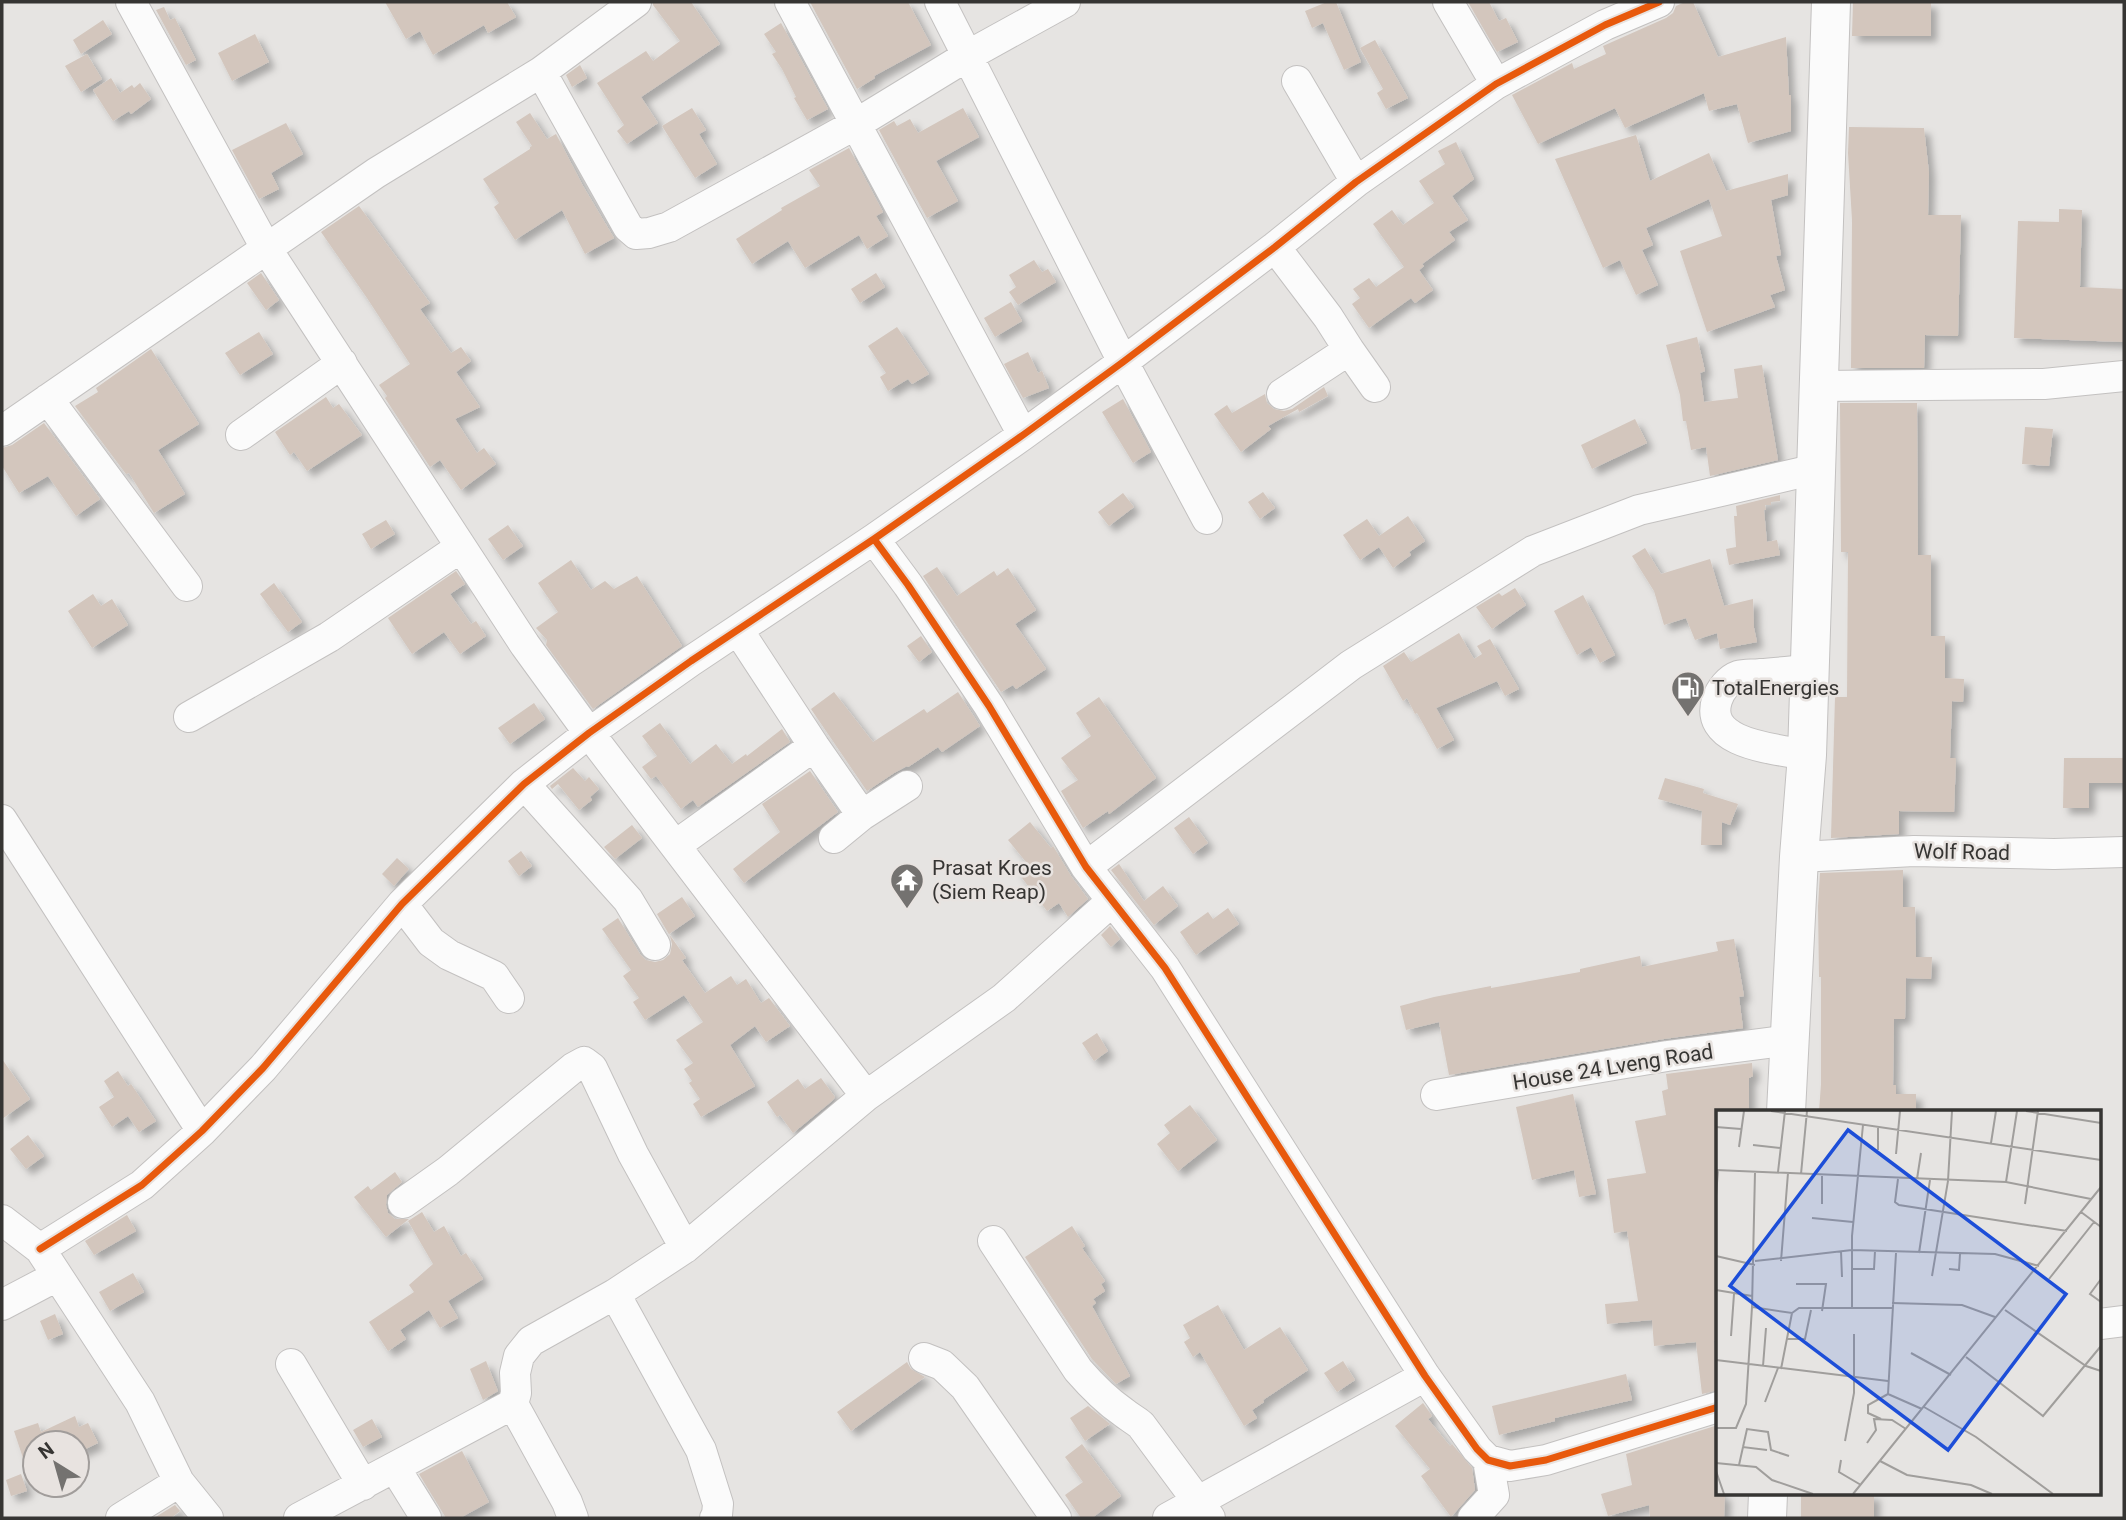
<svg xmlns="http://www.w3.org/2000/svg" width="2126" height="1520" viewBox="0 0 2126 1520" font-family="Roboto,sans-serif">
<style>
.building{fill:#d3c6bd;filter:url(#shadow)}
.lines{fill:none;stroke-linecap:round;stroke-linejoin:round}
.minor-casing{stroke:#c3c1c0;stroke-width:32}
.highway-casing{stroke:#c3c1c0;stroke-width:40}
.minor{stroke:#fbfbfb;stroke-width:30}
.highway{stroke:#fbfbfb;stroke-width:38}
.cycleway-casing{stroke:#e8e3e0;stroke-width:11}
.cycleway{stroke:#e8590c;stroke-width:7}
.labels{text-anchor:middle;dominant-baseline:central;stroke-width:5;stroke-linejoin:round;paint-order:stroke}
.poi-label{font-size:21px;fill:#363533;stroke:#e8e3e0;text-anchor:start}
.street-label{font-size:21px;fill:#363533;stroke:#e8e3e0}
.inset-road{fill:none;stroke:#a09e9c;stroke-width:2}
.view{fill:#1d4ed8;fill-opacity:0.15;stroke:#1d4ed8;stroke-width:3.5}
.inset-edge{fill:none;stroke:#363533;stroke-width:3.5}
</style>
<defs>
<filter id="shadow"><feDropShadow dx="6" dy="6" stdDeviation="3.5" flood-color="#0004"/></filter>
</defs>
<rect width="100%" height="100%" fill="#e6e4e2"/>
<path class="building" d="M385 2H507L516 17 488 33 484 25 433 55 420 31 406 39Z
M653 2H691L720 44 641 97 658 123 627 144 617 131 624 125 597 83 646 51 653 61 680 41 653 5Z
M810 2H908L931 45 874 76 875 78 857 89Z
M1327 2H1336L1361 62 1344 70 1323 23 1312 28 1305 11Z
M1468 2H1489L1499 21 1506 18 1518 42 1497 52Z
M1685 2H1693L1718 57 1786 37 1789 95H1791V131L1748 143 1737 104 1709 111 1704 93 1625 128 1615 108 1538 144 1512 95 1572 63 1574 69 1606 54 1603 46 1666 18 1673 13 1676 6Z
M1853 2H1931V36H1852Z
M164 7 170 20 175 18 196 60 186 65 156 10Z
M103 20 112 34 81 54 73 40Z
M781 23 828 109 807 120 794 98 796 97 782 69 772 54 776 52 764 34Z
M255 34 269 62 232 81 218 53Z
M1375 40 1408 98 1386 109 1377 93 1383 89 1360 48Z
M87 54 102 79 81 92 65 66Z
M580 65 587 78 572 87 566 75Z
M111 78 120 93 132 85 134 88 140 83 151 99 131 114 129 111 113 121 93 90Z
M692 108 706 130 699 134 717 164 695 178 662 126Z
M963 108 979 137 936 161 958 201 927 218 879 130 894 121 897 126 910 119 918 133Z
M530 113 547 139 556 134 583 186 614 238 585 254 562 210 515 240 494 207 499 203 483 179 530 149V147L532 146 516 122Z
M286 123 303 154 271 173 279 189 259 199 232 150Z
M1849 127 1924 128 1929 173 1928 215H1961L1958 336 1925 335 1924 368H1851L1852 220 1848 153Z
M1636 135 1650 181 1709 153 1726 191 1788 174V195L1771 200 1781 255 1776 256 1785 290 1770 295 1775 307 1707 332 1680 251 1722 236 1709 199 1646 228 1653 245 1642 250 1658 285 1636 295 1620 260 1603 268 1555 159Z
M1456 142 1474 179 1452 196 1468 220 1449 232 1455 240 1422 264 1424 266 1419 270 1433 290 1415 303 1411 298 1369 328 1352 304 1360 298 1353 289 1369 278 1376 287 1404 267 1373 224 1392 210 1403 225 1434 203 1419 181 1445 164 1438 151Z
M849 148 883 212 876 216 888 236 867 249 859 235 805 268 788 241 752 264 736 239 782 210 781 208 820 186 809 170Z
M359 206 430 303 420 309 451 353 461 347 471 361 456 372 480 407 455 419 477 453 484 448 496 464 461 490 440 460 430 467 385 398 387 396 379 385 410 364 367 298 321 232Z
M2059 209 2082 210 2080 287 2124 289V342L2014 338 2018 221 2059 222Z
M1034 260 1042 272 1048 269 1056 282 1018 305 1009 292 1016 287 1009 275Z
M261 273 279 300 266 310 247 283Z
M876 273 885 287 860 303 851 289Z
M1011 302 1022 321 995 337 984 318Z
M897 327 929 374 912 384 908 379 888 391 880 377 886 373 868 346Z
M259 332 273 354 240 375 225 353Z
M1697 337 1705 371 1700 373 1704 402 1738 398 1734 369 1762 365 1778 460 1710 476 1706 447 1691 450 1686 421H1683L1680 395 1666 345Z
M151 349 199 424 158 450 185 494 154 513 129 473 126 474 75 406 98 392 96 388Z
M1028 352 1038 373 1042 371 1049 388 1023 398 1004 364Z
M1324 387 1328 396 1299 412 1298 409 1268 426 1271 429 1241 452 1214 414 1227 405 1232 413 1265 394 1267 403 1274 409 1284 411 1292 409Z
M326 397 333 408 339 404 362 435 307 471 294 452 290 455 275 432Z
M1123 399 1151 452 1133 463 1102 412Z
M1840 403H1917L1918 555H1931V636H1945V678L1964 679 1963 702 1952 701 1950 758H1956L1954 812 1899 811V834L1831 838 1835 697H1847L1848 552H1841Z
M1635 419 1647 443 1592 469 1581 445Z
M44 423 100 499 76 516 48 476 19 493 2 466V448L12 445Z
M2025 427 2053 429 2049 466 2022 464Z
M1263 492 1275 508 1260 519 1248 502Z
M1123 493 1134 507 1109 526 1098 512Z
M1780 495V501L1771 502V505H1765L1766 510H1764L1767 542 1777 540 1780 555 1729 565 1726 549 1736 547 1734 516H1737L1736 506Z
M1408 516 1425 541 1409 552 1411 555 1393 568 1379 547 1360 560 1343 535 1367 519 1379 536Z
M386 520 395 534 371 549 362 534Z
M508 525 523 546 503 560 488 539Z
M1645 548 1661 574 1710 559 1724 606 1753 599 1754 628 1757 642 1720 649 1717 633 1695 640 1686 618 1664 625 1654 591 1632 556Z
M571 560 591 590 605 581 614 589 637 576 682 646 593 709 546 645 547 640 536 628 558 612 538 583Z
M937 567 957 596 994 571 997 576 1008 568 1036 610 1015 624 1046 669 1016 689 1013 685 1001 692 923 576Z
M456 571 465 584 450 594 471 624 476 621 486 636 460 654 444 632 412 654 388 618Z
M274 583 302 622 288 632 260 594Z
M1515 588 1526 605 1492 629 1476 607 1499 593 1502 596Z
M93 594 101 606 112 599 128 625 92 648 68 611Z
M1583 595 1615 655 1600 663 1591 647 1577 655 1554 611Z
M1459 633 1474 659 1482 654 1477 646 1490 639 1519 689 1505 696 1497 681 1436 708 1454 740 1437 749 1417 713 1415 714 1407 698 1403 701 1383 666 1404 652 1411 662Z
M921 636 932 652 919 662 907 646Z
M834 692 873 742 924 709 927 713 958 692 980 726 942 752 938 747 908 767 907 766 894 773 867 791 811 709Z
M1099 697 1156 778 1109 814 1108 811 1083 828 1061 791 1078 780 1061 758 1091 736 1076 713Z
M534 703 545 719 510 744 498 728Z
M660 723 690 764 716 744 732 764 746 754 747 756 782 729 790 742 698 807 693 800 681 809 656 776 651 779 642 767 657 756 642 736Z
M2064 758H2124V783H2089V808H2063Z
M573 768 585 781 589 777 599 789 590 797 592 800 579 810 558 784 552 789 550 786Z
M810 771 838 812 744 883 733 869 780 832 762 804Z
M1665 778 1704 789 1703 793 1738 804 1730 825 1722 822V845H1701L1702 811 1658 799Z
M1189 817 1208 843 1193 854 1174 828Z
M1030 822 1051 848 1053 846 1071 876 1088 899 1068 917 1059 903 1047 911 1016 870 1026 862 1008 840Z
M632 825 642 838 615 859 604 847Z
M521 851 532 866 519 876 508 861Z
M397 858 409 869 394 886 382 874Z
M1119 864 1144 901 1163 886 1178 906 1154 925 1111 870Z
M1903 870V907H1915L1916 957H1932L1931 979 1906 978 1905 1019H1894L1893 1085H1896V1094H1916V1112H1819L1821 1084V977H1819L1818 906 1820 873Z
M682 897 695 916 669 934 686 958 682 960 705 993 731 976 737 985 746 979 761 1003 769 998 790 1026 766 1042 755 1026 730 1045 755 1086 701 1117 693 1104 700 1099 689 1083 692 1081 684 1069 693 1063 676 1040 703 1022 684 995 645 1020 633 1002 639 998 623 976 631 970 602 929 618 918 640 954 646 960 655 962 663 960 670 954 672 944 670 936 657 914Z
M1228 908 1239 924 1196 955 1180 932 1208 912 1213 919Z
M1110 926 1120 939 1111 947 1101 935Z
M1734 939 1744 996 1739 997 1743 1028 1664 1039 1449 1075 1439 1022 1406 1030 1400 1006 1434 997 1491 986V988L1580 972V969L1640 956 1642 967 1718 951 1716 942Z
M1097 1033 1108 1051 1094 1061 1082 1043Z
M2 1059 30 1099 2 1119Z
M1752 1063 1753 1076 1749 1078V1112H1718V1340L1714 1341 1718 1390 1702 1394 1696 1342 1654 1346 1652 1320 1607 1324 1605 1304 1638 1301 1627 1231 1614 1233 1607 1179 1646 1173 1635 1121 1666 1115 1662 1091 1668 1089 1666 1074Z
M118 1071 128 1086 131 1084 156 1121 139 1132 128 1116 112 1127 99 1107 114 1097 104 1081Z
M821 1078 835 1097 832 1101 793 1133 780 1115 777 1117 767 1102 798 1079 805 1089Z
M1573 1094 1596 1194 1579 1197 1574 1170 1532 1180 1516 1107Z
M1190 1105 1217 1140 1178 1171 1157 1144 1170 1133 1164 1125Z
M28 1135 44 1156 26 1169 10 1149Z
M395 1172 402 1182 387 1195 386 1205 388 1213 395 1219H409L386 1237 354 1197 368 1186 371 1190Z
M422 1212 434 1232 444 1226 461 1256 466 1253 483 1279 448 1301 458 1318 440 1328 429 1310 400 1330 406 1339 388 1351 369 1322 414 1292 409 1285 433 1264 408 1221Z
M127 1215 136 1231 94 1255 85 1241Z
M1072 1226 1085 1246 1082 1248 1105 1281 1101 1284 1105 1291 1093 1299 1096 1303 1092 1306 1130 1376 1116 1384 1092 1359 1025 1257Z
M133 1273 144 1292 110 1311 99 1292Z
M1218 1305 1244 1350 1280 1327 1308 1370 1263 1400 1264 1402 1252 1410 1257 1418 1244 1426 1200 1352 1193 1357 1184 1342 1190 1338 1183 1325Z
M55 1314 63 1334 48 1340 40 1321Z
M486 1361 498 1391 483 1400 470 1369Z
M1343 1361 1355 1380 1337 1392 1324 1373Z
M907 1362 911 1369 925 1377 851 1431 837 1412Z
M1626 1374 1632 1400 1555 1418V1421L1499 1435 1492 1406Z
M1423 1403 1432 1416 1428 1419 1450 1446 1452 1444 1472 1468 1475 1490 1451 1517 1421 1476 1430 1469 1395 1426Z
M1088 1406 1110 1424 1085 1441 1070 1418Z
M75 1416 79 1427 88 1423 98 1443 77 1453V1443H35V1485H32L14 1431 38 1423 41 1432Z
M372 1419 382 1437 363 1447 353 1430Z
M1718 1425V1494H1725L1724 1518H1650L1649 1505 1608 1516 1601 1494 1632 1485 1626 1454Z
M1082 1444 1121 1496 1092 1518H1081L1065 1495 1083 1482 1065 1457Z
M462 1451 489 1502 460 1518H446L419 1474Z
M21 1474 27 1491 11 1496 6 1480Z
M1801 1494H1874V1518H1801Z
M175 1505 180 1511 171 1518H154Z"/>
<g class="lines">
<g class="minor-casing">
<path id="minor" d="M131 2 266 248 525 645 589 733 866 1096
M790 2 1023 435
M940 2 1123 362 1207 519
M1448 2 1496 84
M541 72 628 227 636 234 649 233 669 227 856 124 969 55 1065 2
M1297 81 1356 182
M1275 247 1328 317 1349 350 1282 394
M1349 350 1375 387
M1818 386 2044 384 2124 376
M48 399 187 586
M2 431 376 173 541 72 636 2
M241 435 342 363
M874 539 908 585 989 706 1086 867 1165 968 1425 1376 1477 1449 1488 1460 1510 1466 1546 1460 1718 1407
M189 717 329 637 461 547
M814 746 862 815
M1807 755C1778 749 1703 745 1717 700 1720 690 1729 679 1738 676 1745 674 1753 675 1760 674 1777 673 1793 671 1809 670
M524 784 628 900 655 945
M2 820 202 1131
M834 838 862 815 907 786
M676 845 814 746 738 630
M1799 857 1914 851 2054 854 2124 852
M1086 867 1351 665 1533 551 1639 510 1816 469
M402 904 431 942 449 955 494 976 509 998
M1436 1095 1667 1056 1790 1040
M403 1203 448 1171 573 1068 584 1062 592 1068 633 1154 685 1248
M2 1220 40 1249 140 1402 179 1482 208 1518
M993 1241 1078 1370C1091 1385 1107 1401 1123 1412 1129 1417 1135 1420 1141 1425L1210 1518
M40 1249 142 1185 202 1131 263 1068 402 904 524 784 589 733 691 661 874 539 1023 435 1123 362 1275 247 1356 182 1496 84 1605 25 1659 2
M615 1294 701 1450 718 1504 717 1515 715 1518
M2 1305 57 1276
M2100 1324 2124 1321
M924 1358 942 1365 965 1387 1056 1518
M291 1364 363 1485
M513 1404 567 1502 573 1518
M395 1468 426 1518
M121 1518 179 1482
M299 1518 513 1404 516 1393 515 1373 519 1356 531 1341 615 1294 685 1248 866 1096 1004 998 1112 901
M1168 1518 1425 1376
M1473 1518 1494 1495 1488 1460"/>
</g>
<g class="highway-casing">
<path id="highway" d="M1786 1112 1799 857 1807 755 1831 2
M1767 1518 1768 1494"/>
</g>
<use href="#minor" class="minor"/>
<use href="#highway" class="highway"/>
<g class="cycleway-casing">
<path id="cycleway" d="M874 539 908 585 989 706 1086 867 1165 968 1425 1376 1477 1449 1488 1460 1510 1466 1546 1460 1718 1407
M40 1249 142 1185 202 1131 263 1068 402 904 524 784 589 733 691 661 874 539 1023 435 1123 362 1275 247 1356 182 1496 84 1605 25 1659 2"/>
</g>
<use href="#cycleway" class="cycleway"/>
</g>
<defs>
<g id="fuel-pin" transform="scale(1.75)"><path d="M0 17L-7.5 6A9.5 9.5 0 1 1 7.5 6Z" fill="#747270" stroke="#e8e3e0"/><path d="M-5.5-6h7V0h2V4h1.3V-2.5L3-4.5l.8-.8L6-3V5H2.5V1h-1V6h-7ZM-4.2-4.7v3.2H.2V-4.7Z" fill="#fff"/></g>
<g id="temple-pin" transform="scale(1.75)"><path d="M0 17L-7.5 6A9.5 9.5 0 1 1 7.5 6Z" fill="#747270" stroke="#e8e3e0"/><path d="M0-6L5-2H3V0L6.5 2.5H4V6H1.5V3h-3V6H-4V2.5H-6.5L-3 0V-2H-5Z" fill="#fff"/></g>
</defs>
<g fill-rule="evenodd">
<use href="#fuel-pin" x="1688" y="688"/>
<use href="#temple-pin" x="907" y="880"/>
</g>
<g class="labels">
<g class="poi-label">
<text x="1712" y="688">TotalEnergies</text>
<text x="932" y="868">Prasat Kroes<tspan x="932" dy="24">(Siem Reap)</tspan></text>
</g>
<g class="street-label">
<text transform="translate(1962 852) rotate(1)">Wolf Road</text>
<text transform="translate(1613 1067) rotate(-9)">House 24 Lveng Road</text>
</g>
</g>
<g transform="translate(1716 1110)">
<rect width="385" height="385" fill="#e6e4e2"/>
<path class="inset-road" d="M55 1 385 50M310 1 385 13M0 17 25 19M275 33 280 1M37 35 65 38M23 37 28 1M162 40V17M180 44 184 1M0 60 290 72 375 89M39 62 36 197 76 203 83 198H176M62 62 69 1M85 64 91 1M182 69 179 92 183 95 351 121M201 69 205 43M290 72 301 1M0 86 2 60M106 94V64M309 94 322 1M365 102 385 117M96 108 137 112M125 141 126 167M203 143 214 70M0 146 39 155M39 151 136 140 279 144 323 156M65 151 72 63M136 159H158L159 141M233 159 243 160 244 144M216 166 232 71 236 1M333 169 378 112M385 169 374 184 385 192M80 174H110L106 201M0 180 36 186M176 193 246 195 279 207M136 199V126L147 15M289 200 370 256 385 261M15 226 18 184M71 229H89L95 200M195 243 235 265M250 247 327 306 385 236M0 250 172 271M47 256 50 218M65 259 76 203M172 284 180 143M172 284 206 299M49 292 62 258M208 297 260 327 337 384M165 309 152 303V295L172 284M0 318H20L30 294 36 197M129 331 138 283V224M151 333 160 320 158 309 176 310 190 319M27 337 31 319 52 322 55 340 73 346M125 350 123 362 145 375M164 351 191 365 255 375 276 384M0 353 40 357 56 370 97 384M23 355 27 337 51 340M0 361 8 384M137 384 385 77"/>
<path class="view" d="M132 20 350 184 232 340 14 176Z"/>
<rect width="385" height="385" class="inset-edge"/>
</g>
<rect width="2126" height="1520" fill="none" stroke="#363533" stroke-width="7"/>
<g transform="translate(56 1464) rotate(323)"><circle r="33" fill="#e8e3e0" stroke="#a19d9b" stroke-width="2"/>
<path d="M0-5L12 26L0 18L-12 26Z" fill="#747270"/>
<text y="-10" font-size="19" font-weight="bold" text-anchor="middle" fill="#363533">N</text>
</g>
</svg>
